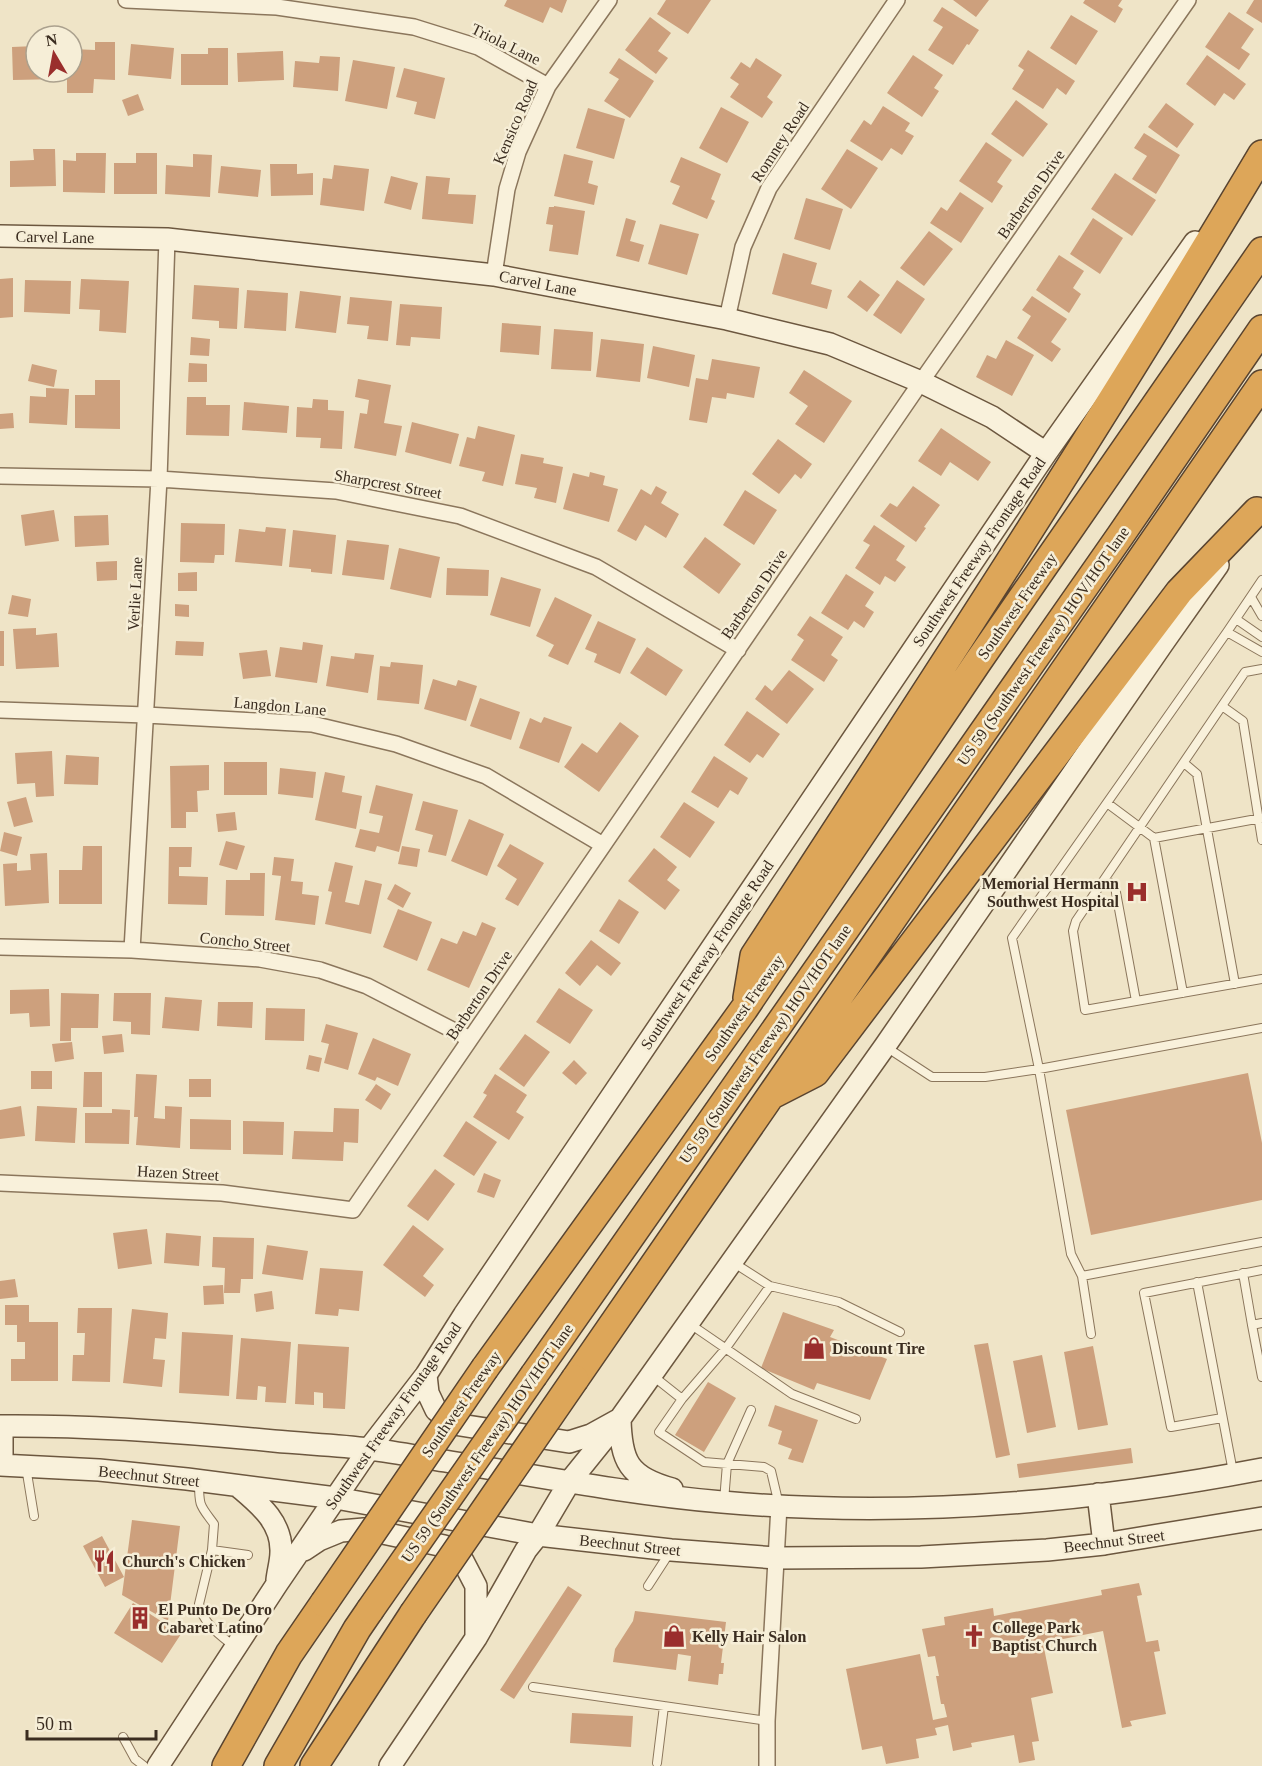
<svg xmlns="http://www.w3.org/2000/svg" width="1262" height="1766" viewBox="0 0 1262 1766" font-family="'Times New Roman',serif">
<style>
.building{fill:#cda07d}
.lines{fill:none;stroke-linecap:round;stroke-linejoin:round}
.lane-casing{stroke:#8b765c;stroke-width:10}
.street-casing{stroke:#8b765c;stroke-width:18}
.secondary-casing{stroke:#6c573f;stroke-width:24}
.highway-casing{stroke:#594430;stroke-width:30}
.lane{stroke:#f9f1db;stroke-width:8}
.street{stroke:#f9f1db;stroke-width:15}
.secondary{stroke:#f9f1db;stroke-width:21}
.highway{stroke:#dda659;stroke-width:27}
.highway-bridge-casing{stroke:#594430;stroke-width:30;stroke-linecap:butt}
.highway-bridge{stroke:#dda659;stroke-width:27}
.labels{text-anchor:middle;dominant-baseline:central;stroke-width:5;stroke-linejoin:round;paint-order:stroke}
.street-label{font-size:16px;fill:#3b2d20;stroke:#f6eed7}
.poi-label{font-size:16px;font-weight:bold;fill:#3b2d20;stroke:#f6eed7;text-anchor:start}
</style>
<rect width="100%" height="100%" fill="#efe4c7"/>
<path class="building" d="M507 0H567L562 13 550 7 543 23 504 6Z
M666 0H711L688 34 657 14Z
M953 0H989L976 17Z
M1085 0H1122L1118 6 1123 9 1115 23 1083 3Z
M1254 0H1262V23L1246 13Z
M942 7 979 30 969 45 967 44 953 65 928 50 943 27 933 21Z
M1229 12 1254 29 1241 48 1250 54 1239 70 1205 47Z
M1071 15 1098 31 1076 65 1050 48Z
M650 17 671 33 658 51 668 58 656 74 625 50Z
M95 42H115V80L94 79 93 93H67V72H72V49L95 50Z
M131 44 174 48 171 79 128 75Z
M36 46V72H61V79L13 80 12 47Z
M208 48H228V85H181V54H208Z
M1028 50 1075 81 1066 95 1057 88 1043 109 1012 89 1024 70 1018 66Z
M283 51 284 80 238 82 237 53Z
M913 55 943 75 934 88 939 91 922 117 887 93Z
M1207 55 1246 84 1234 100 1224 93 1215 106 1186 84Z
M320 56 340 57 338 91 293 87 295 61 319 63Z
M619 58 654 81 630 118 604 101 619 79 609 73Z
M756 58 782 75 767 97 773 102 762 118 730 97 739 84 730 78 741 62 750 68Z
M353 60 395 67 387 109 345 101Z
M404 68 445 78 435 119 414 114 417 102 396 97Z
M138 94 144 110 128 116 122 100Z
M1016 100 1048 124 1023 157 991 134Z
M1166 103 1194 124 1177 148 1148 127Z
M883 106 910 123 905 131 914 136 902 155 891 148 882 161 850 141 864 120 871 125Z
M721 107 749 122 727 163 699 148Z
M588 108 625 119 614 159 576 148Z
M1144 133 1180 155 1156 194 1132 179 1147 156 1134 148Z
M986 142 1012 160 997 182 1003 186 992 203 959 181Z
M33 149H55L56 186 10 187V161L34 160Z
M847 149 878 168 851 209 821 189Z
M76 153H106L105 193 63 192V160L76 161Z
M136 153H157V194H114V163H136Z
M193 154 212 155 210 197 165 194 166 165 193 167Z
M564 154 593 161 588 183 598 186 594 205 554 196Z
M681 157 721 174 711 199 715 201 707 219 672 204 680 186 670 182Z
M270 164H297V174L313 173V195L271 196Z
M334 165 369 169 364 211 320 205 323 178 332 179Z
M221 166 261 170 258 197 218 193Z
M1115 173 1156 200 1132 236 1091 209Z
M391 176 418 183 411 210 384 203Z
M426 176 450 178 448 194 476 195 473 224 422 219Z
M960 192 984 208 961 243 930 223 941 207 947 211Z
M806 198 843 209 830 250 794 239Z
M554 206 585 211 578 255 549 251 553 225 546 224 549 207H554Z
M626 218 636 221 630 241 644 245 639 262 616 256Z
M1093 218 1123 238 1100 274 1070 254Z
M660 224 699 234 687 275 648 264Z
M929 231 953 249 924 286 900 268Z
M783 253 817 263 811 284 832 290 827 309 772 294Z
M1059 255 1084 271 1073 288 1081 294 1069 313 1036 290Z
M13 278V317L0 318V279Z
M81 279 129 281 126 333 99 331 100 310 79 309Z
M25 280 71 281 70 314 24 312Z
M860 280 880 295 867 312 847 297Z
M897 280 925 299 901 334 873 315Z
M194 285 239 288 237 329 219 328V321L192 319Z
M247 290 288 293 286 331 244 328Z
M300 291 341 296 336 333 295 328Z
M1032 296 1067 319 1051 342 1061 349 1052 362 1017 338 1031 316 1022 310Z
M350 297 392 301 388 341 367 339 369 326 347 324Z
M400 304 442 307 440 339 411 337 410 346 396 345Z
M502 323 541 326 539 355 500 352Z
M554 329 593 332 591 371 551 369Z
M191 337 210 339 209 356 190 355Z
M601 339 644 344 640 382 596 377Z
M1006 340 1034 355 1012 396 976 377 987 355 996 359Z
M653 346 695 355 689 387 647 378Z
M712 359 760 367 754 398 727 393 726 399 712 397 707 423 689 420 696 378 708 380Z
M189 363 207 364V382H188Z
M32 364 57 370 54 387 28 381Z
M804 370 852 401 824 443 795 424 808 406 789 393Z
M358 379 391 385 384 423 402 426 396 456 354 448 360 413 367 414 369 400 355 397Z
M95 380H120V429L75 428V395H95Z
M46 388 69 389 67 425 29 423 30 396 46 397Z
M187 397H206V405H230L229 436 186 435Z
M313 399 328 400V410L344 411 342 449 320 448 321 438 296 437 297 407 312 408Z
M244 402 289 406 287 433 242 430Z
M13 413 14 428 0 429V414Z
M412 422 459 434 451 464 405 452Z
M478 426 515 435 503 486 482 481 485 472 459 466 467 437 475 439Z
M941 428 991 462 978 481 950 462 941 476 918 461Z
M778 439 812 464 801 479 795 474 779 494 752 474Z
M521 454 544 458 543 463 563 467 556 503 534 498 537 488 515 484Z
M590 472 605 476 603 485 618 489 609 522 563 509 573 473 589 477Z
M656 486 667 492 661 503 679 514 666 538 645 525 636 541 617 531 641 489 651 495Z
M913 486 940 505 924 527 926 528 916 542 880 516 890 503 897 507Z
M745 490 777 510 754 545 723 525Z
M54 510 59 541 25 546 21 515Z
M108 515 109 545 75 547 74 516Z
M181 523 225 524 224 555H215L214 563 180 562Z
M874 525 905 546 896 560 906 567 895 582 885 576 880 585 855 568 870 545 863 541Z
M266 527 286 529 282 566 235 562 239 529 265 532Z
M293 530 336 535 332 574 311 572V569L289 567Z
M705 537 741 564 719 594 683 567Z
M347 540 389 545 384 580 342 575Z
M399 548 440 557 431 598 390 589Z
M117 561V580L97 581 96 562Z
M447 568 489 570 488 596 446 595Z
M197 572V591H178V573Z
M846 574 874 592 865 606 874 612 864 628 854 621 848 630 821 613Z
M501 577 541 589 530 627 490 615Z
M12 595 31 599 28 617 8 614Z
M555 597 592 615 568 665 548 656 554 645 536 636Z
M175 604 189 605V617L175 616Z
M810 616 843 637 831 655 838 660 824 682 791 660 804 640 797 635Z
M598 621 636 639 620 674 594 662 597 654 585 649Z
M36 628V635L57 633 59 667 16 669 13 629Z
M0 631H4V666H0Z
M176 641 204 642 203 656 175 655Z
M303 642 323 645 317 683 275 677 280 647 302 650Z
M647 647 683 670 666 696 630 673Z
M267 650 271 676 243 679 239 653Z
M355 653 374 655 368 693 326 686 331 656 354 659Z
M391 662 423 665 419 704 377 700 380 666 390 667Z
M789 670 814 689 787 724 755 699 765 685 772 691Z
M433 679 456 686 458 680 477 686 466 721 424 709Z
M480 698 520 712 511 740 470 726Z
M747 711 780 734 763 758 757 754 750 763 724 745Z
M544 717 572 727 559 763 519 748 530 718 541 723Z
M620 722 639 736 599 792 564 767 582 743 597 753Z
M52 751 54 796 36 797 35 783 17 784 15 753Z
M66 755 99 757 98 785 64 784Z
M714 756 748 778 738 795 730 790 718 808 691 792Z
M224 762H267V795H224Z
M209 765V790L197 791 198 812H186V828H171L170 766Z
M280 768 316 772 313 798 278 794Z
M325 772 345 776 342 792 362 796 356 829 315 820Z
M376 785 413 794 399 852 377 846 375 852 355 847 360 829 379 833 383 816 369 813Z
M26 797 33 822 14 827 7 802Z
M423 801 458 810 446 856 428 852 433 835 415 830Z
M684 802 715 822 690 858 660 837Z
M235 812 237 830 218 832 216 814Z
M469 819 504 834 487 876 451 861Z
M4 832 22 837 17 856 0 851Z
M226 841 245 846 237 870 219 865Z
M510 844 544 863 518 906 505 899 517 879 497 866Z
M83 846H102V904H59V870H82Z
M402 846 420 849 417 867 398 864Z
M169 847H192L191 867H179V876L208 877 207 905 168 904Z
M654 848 677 867 667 880 680 890 665 910 628 881Z
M47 853 49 903 5 906 3 864 17 863V871L31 870 30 854Z
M274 857 294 859 291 881 303 882 302 894 319 896 315 925 275 920 281 876 272 875Z
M335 862 353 866 345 902 359 905 365 880 382 884 371 934 325 924 332 892 328 891Z
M250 873H265L264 916 225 915 226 880H250Z
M395 884 411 893 403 908 387 899Z
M619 899 639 912 619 944 599 931Z
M398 909 432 922 417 961 383 947Z
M482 922 496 928 469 988 427 970 441 938 457 944 463 931 476 936Z
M591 940 621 963 611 976 597 965 580 986 565 973Z
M559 988 593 1010 570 1044 536 1022Z
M49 989 50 1026 30 1027 29 1013 10 1014V990Z
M61 993 99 994 98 1028H71V1041H60Z
M114 993H151L150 1035 131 1034V1022L113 1021Z
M165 997 202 1000 199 1031 162 1028Z
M218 1002H253L252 1028 217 1026Z
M266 1008 305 1009 304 1041 265 1040Z
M326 1024 358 1033 348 1070 324 1063 329 1044 321 1042Z
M122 1034 124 1052 104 1054 102 1036Z
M525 1034 550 1052 524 1087 499 1069Z
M373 1038 411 1054 398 1086 377 1077 375 1081 358 1074Z
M72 1042 74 1059 55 1062 52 1044Z
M309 1055 322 1058 319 1072 306 1069Z
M574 1060 587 1073 576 1085 562 1073Z
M31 1071H52V1089H31Z
M84 1072H102V1107H83Z
M1248 1073 1262 1143V1200L1091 1235 1066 1110Z
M136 1074 157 1075 154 1118 165 1119V1106L182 1107 180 1148 136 1145 138 1117H134Z
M495 1074 527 1095 516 1112 524 1117 509 1140 473 1117 487 1095 483 1093Z
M189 1079H211V1097H189Z
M376 1084 391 1094 381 1110 365 1100Z
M21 1106 25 1136 0 1139V1110Z
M37 1106 77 1108 75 1143 35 1141Z
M334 1108 359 1109 358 1143 344 1142 343 1161 292 1159 294 1131 333 1132Z
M112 1109 130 1110 129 1144 85 1143V1113H112Z
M190 1119 231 1120V1150L190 1149Z
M243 1121 284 1122 283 1155 243 1154Z
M466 1121 497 1142 474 1176 443 1156Z
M435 1169 455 1184 428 1221 407 1206Z
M484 1173 501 1180 494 1198 477 1192Z
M413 1225 444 1249 423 1276 434 1285 425 1297 383 1265Z
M147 1229 152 1264 118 1269 113 1233Z
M166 1233 201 1236 199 1266 164 1263Z
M213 1237 254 1238 253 1279H241L240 1293H224L225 1268 212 1267Z
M267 1245 308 1251 303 1280 262 1274Z
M320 1268 363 1271 359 1311 339 1309 338 1316 315 1314Z
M15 1279 18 1297 0 1299V1281Z
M223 1285 224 1304 204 1305 203 1286Z
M272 1291 274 1309 256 1312 254 1294Z
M5 1305H29V1322H58V1381H11V1359H25V1342H17V1325H5Z
M78 1308H112L110 1382 72 1381 73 1355H84L85 1333H77Z
M132 1309 168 1313 166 1339 155 1338 153 1359 165 1360 162 1387 123 1383Z
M783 1312 834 1330 830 1337 887 1359 870 1400 817 1383 814 1390 761 1368Z
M182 1332 233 1335 229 1396 179 1393Z
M241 1338 291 1342 286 1403 265 1402 266 1387 258 1386 257 1400 236 1399Z
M988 1343 1010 1455 996 1458 974 1345Z
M298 1344 349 1347 345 1409 323 1408V1393L314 1392V1405L295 1404Z
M1093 1346 1108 1425 1078 1430 1064 1352Z
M1042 1355 1056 1427 1027 1433 1013 1361Z
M708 1382 736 1398 704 1452 675 1435Z
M775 1405 818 1420 803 1463 788 1459 792 1449 778 1444 782 1431 768 1426Z
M1131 1448 1133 1463 1019 1478 1017 1464Z
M132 1520 180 1526 168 1621 122 1595Z
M102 1536 124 1577 105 1587 83 1546Z
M1139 1583 1142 1595 1137 1596 1146 1642 1158 1640 1160 1651 1154 1652 1166 1714 1130 1721 1132 1726 1122 1728 1103 1631 1043 1643 1053 1693 1031 1698 1039 1741 1032 1742 1035 1760 1019 1763 1014 1735 971 1743 972 1747 953 1751 948 1725 935 1728 937 1735 916 1739 919 1758 886 1764 882 1746 862 1750 846 1669 920 1654 933 1720 947 1717 944 1704H941L936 1676H939L935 1656 928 1657 922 1629 945 1625 944 1617 993 1608 994 1616 1102 1595 1101 1590Z
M568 1586 582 1595 514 1699 500 1690Z
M133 1603 181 1634 162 1663 114 1633Z
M635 1611 726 1622 721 1663H724L723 1674H719L718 1685 688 1681 691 1656 678 1654 676 1670 613 1662 615 1649 633 1621Z
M572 1713 633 1716 631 1747 570 1743Z"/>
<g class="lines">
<g class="lane-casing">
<path id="lane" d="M1262 580 1227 632 1012 938 1039 1069 1071 1254 1082 1276 1262 1242
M1251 597 1262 616
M1236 619 1262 637
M1227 632 1262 652
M1262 669 1245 672 1076 921 1073 931 1085 1010 1262 979
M1222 706 1243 721 1262 840
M1184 763 1197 774 1235 984
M1107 803 1154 838 1262 818
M1154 838 1183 993
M1105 879 1115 887 1136 1001
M886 1047 932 1077H985L1039 1069 1262 1028
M734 1263 770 1286 839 1302 900 1332
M1243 1273 1252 1325 1262 1323
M1082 1276 1091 1334
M1197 1282 1233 1472
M690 1324 792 1394 856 1419
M1252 1325 1262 1377
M653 1376 682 1399 659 1432 704 1462 764 1467 771 1471 779 1505
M682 1399 726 1348 770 1286
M1222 1418 1171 1427 1144 1293 1262 1270
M26 1467 34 1516
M199 1482C199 1507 200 1505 214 1524L212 1550 199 1604C203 1624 220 1635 235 1647
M724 1501 727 1464 751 1410
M212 1550 248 1555
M648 1586 670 1552
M533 1687 767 1721
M123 1737 135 1759 144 1766
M657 1763 664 1706"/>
</g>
<g class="street-casing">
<path id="street" d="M126 0 277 7 414 27 478 47 548 86
M494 275 507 189 518 152 548 86 609 0
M727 319 743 247 769 188 897 0
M0 476 159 479 336 491 460 516 596 567 738 650
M0 710 146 715 312 724 396 744 486 776 603 845
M0 947 132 950 260 959 320 970 367 986 470 1039
M132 950 159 479 167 239
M0 1183 222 1193 353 1210 921 382 1188 0
M767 1766V1721L779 1506"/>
</g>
<g class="secondary-casing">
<path id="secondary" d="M0 236 167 239 494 275 727 319 830 344 921 382 992 417 1046 453
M426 1375 428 1393 436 1410 454 1424 569 1442 591 1435 620 1419C621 1461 628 1477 672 1489
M0 1426C92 1425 183 1432 274 1441 306 1444 338 1445 369 1449 394 1452 420 1457 445 1461 537 1476 629 1494 722 1502 902 1518 1085 1503 1262 1469
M0 1465 99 1470 187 1479 336 1498 538 1535 671 1550 776 1558 921 1557 1047 1550 1104 1544 1262 1518
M2 1465V1426
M239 1487C259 1504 282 1522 281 1552 281 1561 278 1571 277 1580
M1098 1494 1104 1544
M304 1550 319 1540 341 1531 364 1529 444 1546 463 1561 476 1586V1638
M158 1766 277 1584 369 1449 426 1375 464 1315 1046 453 1195 242
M390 1766 476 1638 526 1550 538 1535 570 1481 620 1419 885 1046 1163 643 1218 565"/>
</g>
<g class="highway-casing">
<path id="highway" d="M747 998 754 956C927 691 1100 426 1262 154
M774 1094 815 1073 1179 592 1257 511
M485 1368 744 1009 977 663 1262 251
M534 1375 1120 536 1262 329
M575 1379 1262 384
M226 1766 289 1654 324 1603
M278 1766 357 1629 370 1610
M314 1766 413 1614"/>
</g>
<use href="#lane" class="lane"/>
<use href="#street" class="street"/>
<use href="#secondary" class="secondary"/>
<use href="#highway" class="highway"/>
<g class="highway-bridge-casing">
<path id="highway-bridge" d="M324 1603 485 1368
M370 1610 534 1375
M413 1614 575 1379"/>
</g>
<use href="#highway-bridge" class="highway-bridge"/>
</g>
<defs>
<g id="hospital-bare" transform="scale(1.8)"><path d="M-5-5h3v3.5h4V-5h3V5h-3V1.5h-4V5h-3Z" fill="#9a2e2c" stroke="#f6eed7" stroke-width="2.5" paint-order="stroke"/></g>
<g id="shop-bare" transform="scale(1.8)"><path d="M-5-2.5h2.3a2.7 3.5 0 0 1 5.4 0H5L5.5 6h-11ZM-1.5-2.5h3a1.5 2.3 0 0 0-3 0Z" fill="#9a2e2c" stroke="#f6eed7" stroke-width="2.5" paint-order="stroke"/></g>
<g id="restaurant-bare" transform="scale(1.8)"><path d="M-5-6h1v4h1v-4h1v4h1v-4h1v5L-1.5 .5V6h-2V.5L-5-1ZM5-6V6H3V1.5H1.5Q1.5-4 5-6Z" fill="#9a2e2c" stroke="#f6eed7" stroke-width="2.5" paint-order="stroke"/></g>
<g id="building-bare" transform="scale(1.8)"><path d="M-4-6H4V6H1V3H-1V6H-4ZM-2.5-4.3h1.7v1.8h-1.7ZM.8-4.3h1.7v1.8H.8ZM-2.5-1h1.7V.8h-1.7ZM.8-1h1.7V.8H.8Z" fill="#9a2e2c" stroke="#f6eed7" stroke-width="2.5" paint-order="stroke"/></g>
<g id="church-bare" transform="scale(1.8)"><path d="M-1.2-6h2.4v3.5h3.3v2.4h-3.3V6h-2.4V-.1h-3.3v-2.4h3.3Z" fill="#9a2e2c" stroke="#f6eed7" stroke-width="2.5" paint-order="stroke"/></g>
</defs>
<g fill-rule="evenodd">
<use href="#hospital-bare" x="1137" y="892"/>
<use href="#shop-bare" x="814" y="1348"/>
<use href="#restaurant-bare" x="104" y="1561"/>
<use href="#building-bare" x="140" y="1618"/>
<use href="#shop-bare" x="674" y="1636"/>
<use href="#church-bare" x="974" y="1636"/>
</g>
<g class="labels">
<g class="street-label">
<text transform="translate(506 44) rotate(26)">Triola Lane</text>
<text transform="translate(515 122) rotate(-67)">Kensico Road</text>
<text transform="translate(780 142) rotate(-57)">Romney Road</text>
<text transform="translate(1031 194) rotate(-55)">Barberton Drive</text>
<text transform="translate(55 237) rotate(1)">Carvel Lane</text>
<text transform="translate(538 283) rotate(11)">Carvel Lane</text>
<text transform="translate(388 484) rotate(10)">Sharpcrest Street</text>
<text transform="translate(979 552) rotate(-56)">Southwest Freeway Frontage Road</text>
<text transform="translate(135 594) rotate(-87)">Verlie Lane</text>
<text transform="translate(754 594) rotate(-56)">Barberton Drive</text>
<text transform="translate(1017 606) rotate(-55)">Southwest Freeway</text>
<text transform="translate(1043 646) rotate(-55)">US 59 (Southwest Freeway) HOV/HOT lane</text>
<text transform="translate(280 706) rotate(5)">Langdon Lane</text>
<text transform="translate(245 942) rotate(6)">Concho Street</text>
<text transform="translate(707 955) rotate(-56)">Southwest Freeway Frontage Road</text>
<text transform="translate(479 995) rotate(-56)">Barberton Drive</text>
<text transform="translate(744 1008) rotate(-55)">Southwest Freeway</text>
<text transform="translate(765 1044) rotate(-55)">US 59 (Southwest Freeway) HOV/HOT lane</text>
<text transform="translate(178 1173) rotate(3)">Hazen Street</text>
<text transform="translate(461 1404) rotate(-55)">Southwest Freeway</text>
<text transform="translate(393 1416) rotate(-55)">Southwest Freeway Frontage Road</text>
<text transform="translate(487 1443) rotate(-55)">US 59 (Southwest Freeway) HOV/HOT lane</text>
<text transform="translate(149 1476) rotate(6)">Beechnut Street</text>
<text transform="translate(1114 1541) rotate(-7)">Beechnut Street</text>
<text transform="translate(630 1545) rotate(6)">Beechnut Street</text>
</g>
<g class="poi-label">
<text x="1119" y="883" text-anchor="end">Memorial Hermann<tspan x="1119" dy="18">Southwest Hospital</tspan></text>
<text x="832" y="1348">Discount Tire</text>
<text x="122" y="1561">Church's Chicken</text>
<text x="158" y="1609">El Punto De Oro<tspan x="158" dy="18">Cabaret Latino</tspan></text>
<text x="992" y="1627">College Park<tspan x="992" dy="18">Baptist Church</tspan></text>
<text x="692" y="1636">Kelly Hair Salon</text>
</g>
</g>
<g transform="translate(54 54) rotate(350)"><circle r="28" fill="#f6eed7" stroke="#aba18e" stroke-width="1.5"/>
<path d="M0-4.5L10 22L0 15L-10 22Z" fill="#9a2e2c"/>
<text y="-9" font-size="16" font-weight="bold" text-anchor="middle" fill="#3b2d20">N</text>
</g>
<path d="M27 1730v9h129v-9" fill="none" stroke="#3b2d20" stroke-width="3"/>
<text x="36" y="1730" font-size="18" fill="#3b2d20" stroke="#f6eed7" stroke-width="4.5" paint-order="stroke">50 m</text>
</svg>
